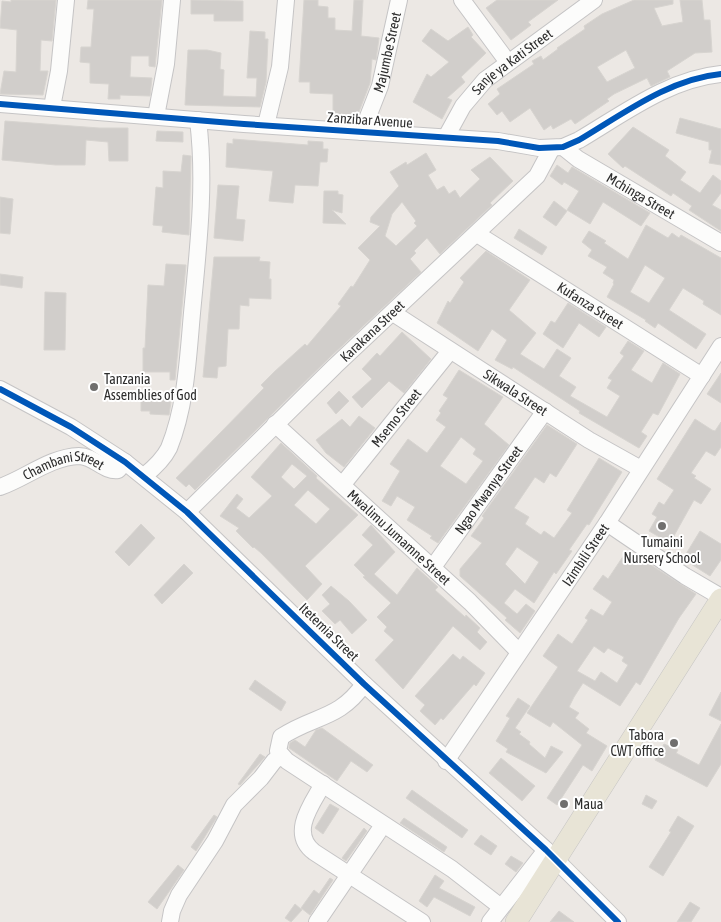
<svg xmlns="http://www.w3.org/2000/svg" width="721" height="922" viewBox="0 0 721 922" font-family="'Asap Condensed',sans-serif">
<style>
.building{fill:#d1cecb;stroke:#d7d4d0;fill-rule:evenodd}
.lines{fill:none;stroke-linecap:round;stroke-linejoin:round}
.minor-casing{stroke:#c5c4c5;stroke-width:18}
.major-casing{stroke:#c6c5c4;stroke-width:22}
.minor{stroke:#fcfcfb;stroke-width:16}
.major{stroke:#e8e4d6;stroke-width:21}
.cycleway-casing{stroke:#fff;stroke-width:9}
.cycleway{stroke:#0057b8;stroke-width:6}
.poi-dot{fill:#706f6e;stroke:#fff;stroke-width:2}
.labels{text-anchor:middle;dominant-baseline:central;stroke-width:4;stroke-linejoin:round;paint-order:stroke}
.street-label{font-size:14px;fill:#2e2e2e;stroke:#fff}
.poi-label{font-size:14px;fill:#2e2e2e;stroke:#fff;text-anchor:start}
</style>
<rect width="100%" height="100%" fill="#ece8e4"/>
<path class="building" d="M11 0H56L52 41 41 40 40 71H48L43 95 0 94 4 71 16 72 17 30 0 28 2 1 11 2Z
M88 0H162L155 67 149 66V56H131L130 77 152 78 150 96 120 95V99H108L109 84 90 83V63L80 62 81 47H91L94 9H87Z
M191 0 243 1V21H214V14H191Z
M304 0H318V6L328 7V18H335V30L352 31 354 0H363L361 36 379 38 376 60 372 59 370 83 357 117H333V94L310 93V82H299Z
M497 0H558L528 22 531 25 511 40 486 8Z
M634 0H673V4L654 8 662 26 683 22 680 0H702L704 20H710L712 52 695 53 667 71 670 77 651 86 647 78 614 94 607 99 609 101 575 124 571 119 553 129 551 125 544 130 530 108 510 122 502 111 497 115 488 104 500 94 497 89 534 64 532 61 541 56 543 60 558 49 557 48 585 29 584 26 602 14ZM626 50 635 68 607 82 597 67Z
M468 27 473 35 471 37 486 53 461 77 465 82 447 98 452 100 442 119 413 102 427 74 431 77 449 62 422 41 431 29 448 41Z
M250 31 265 32V39H268L266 82 260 107 185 105 188 50H207L221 53 220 69 224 70 223 96 256 97 257 78H247Z
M680 118 721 129V165L709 163 712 150H709V142L676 133Z
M5 121 99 128H128V161H109L108 142 86 140 85 165H56L2 160Z
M633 127 669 150 665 156 686 172 680 180 700 193 713 175 721 181V193L712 205 721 210V231L689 210 692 206 673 193 671 196 625 166 623 168 608 154Z
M157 131 183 132V142L156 141Z
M233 139 308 145V141L323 142V149H328L327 162H320L318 186 295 185 293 203 269 201 273 171 226 167 227 143 233 144Z
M426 153 436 170 428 175 437 190 444 186 449 194 455 190 460 198 480 179 471 170 490 157 513 181 490 203 492 205 440 254 427 238 414 251 416 253 410 259 421 272 328 359 195 490 189 484 186 487 176 478 264 388 261 385 274 372 305 344 307 346 341 306 338 304 351 286 353 287 370 260 358 248 380 226 370 222 371 217 399 186 390 172 406 162 407 165ZM402 202 416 221 414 223 417 226 396 246 385 236 392 214Z
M183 155 191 156 189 235 162 232 163 226 153 225 156 187 163 188V171L181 172Z
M557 165 568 173 572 167 650 213 641 226 603 202 590 224 567 210 579 191 564 182 562 185 550 176Z
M218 185 239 186 236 219 245 220 243 241 214 238Z
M324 191H338V194L343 195 342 213 332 210 346 224 323 223Z
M0 197 13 199 10 234 0 233Z
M554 201 567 211 556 226 543 217Z
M646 225 668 238 672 233 679 238 681 235 721 258V315L703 304 704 301 683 288 669 310 706 334 696 349 658 323 655 328 645 321 646 320 607 297 614 284 613 283 614 280 603 273 607 267 588 256 592 250 582 242 589 231 606 241 604 243 628 259ZM645 265 665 278 649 303 630 292Z
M519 229 547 247 542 255 514 238Z
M486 251 530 280 509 310 536 333 520 354 544 369 557 349 571 358 559 376 576 387 570 396 607 417 620 396 607 388 612 380 608 378 624 356 620 353 628 341 644 351 631 370 652 383 663 363 680 374 658 415 653 413 641 432 647 436 639 448 579 413 580 411 513 367 512 369 495 360 507 340 492 329 478 351 437 323 448 301 450 303 464 282 460 278Z
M214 257H260L259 261 270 262 269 279H271V299L249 298V306L240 305 239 329H228L226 366 218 367 217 378 203 377Z
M166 264 186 265 175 380H170V372H143V348H145L148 285 164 286Z
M0 274 23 277 22 288 0 285Z
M45 292 66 293 65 350H44Z
M568 303 606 327 599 337 579 323 563 348 543 334 551 321 555 323Z
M402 332 431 359 404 393 389 381 362 408 352 397 372 379 362 369 377 353 380 356Z
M459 370 503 397 484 424 509 445 438 543 430 538 432 536 407 520 415 507 397 496 391 506 382 501 400 471 390 464 408 439 427 453 446 427 436 420 441 413 439 411 448 398 443 395ZM461 437 476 449 473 454 483 461 466 484 440 466Z
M721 373V403L707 394Z
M141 391H151V394L172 395 169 415 150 414V411H141Z
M339 391 349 401 336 414 327 403Z
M359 416 375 428 344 467 326 453 316 440 342 419 350 427Z
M695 419 712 430 715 431 721 422V447L715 456 706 451 691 473 696 476 694 478 711 489 701 504 694 500 670 543 649 531 657 517 652 514 659 502 664 505 674 490 657 479Z
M547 425 577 444 556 477 550 473 544 483 535 477 514 508 529 517 525 524 541 535 544 531 554 538 572 513 567 510 599 458 622 472 589 525 587 524 569 550 572 551 556 574 554 572 534 603 515 589 504 603 517 614 526 604 535 611 520 633 505 620 507 618 460 576V569L482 543 471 536 484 518 482 516ZM517 547 539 562 525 584 505 564Z
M281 443 317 476 316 478 358 515 305 566 322 584 307 600 261 553 254 547 253 548 236 531 239 528 220 516 237 494 243 499 236 508 249 518 272 496 251 477ZM292 464 307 476 294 489 281 477ZM308 490 330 509 316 524 294 505Z
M141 524 155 538 129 566 115 552Z
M371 525 395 552 374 574 397 595 417 568 438 587 435 590 465 617 466 615 480 628 477 632 487 642 480 650 453 626 403 689 375 660 394 640 384 631 387 627 377 617 391 603 363 577 365 576 354 565 373 545 362 535Z
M700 531 721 544V560L710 576 683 559Z
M624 555 634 561 637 556 696 594 679 618 640 685 636 682 620 706 583 683 574 697 569 707 579 713 575 718 589 729 586 733 607 746 592 771 583 765 557 805 547 798 582 745 553 722 550 727 527 713 558 667 543 656 558 634 572 644 588 620 585 618 591 609 603 616 612 602 593 589 603 575 608 579ZM594 646 604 653 608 648 624 657 622 661 628 665 617 683 601 672 595 681 577 671Z
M184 564 193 573 162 604 154 595Z
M331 586 349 601 367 620 352 634 340 620 335 624 322 611 330 604 322 595Z
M453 654 460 660 463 656 485 673 476 686 474 684 443 720 441 718 435 725 420 711 425 705 415 696Z
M255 680 286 702 281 711 249 689Z
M721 692V721L709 715Z
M518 698 530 706 515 728 521 732 519 734 530 742 529 744 545 758 551 746 563 752 546 773 506 752 508 749 496 741 510 718 506 716Z
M721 724V764L707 787 655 760 664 744 678 750 676 753 699 765Z
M322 728 373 765 367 772 351 761 337 781 289 748 290 743 295 740 305 747 316 730Z
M260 754 265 757 240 785 238 784Z
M501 758 535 786 522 801 489 773Z
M412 790 468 830 462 838 406 798Z
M646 795 657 801 652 809 642 804Z
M330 804 339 809 323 834 315 828Z
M214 815 217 817 196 851 191 847Z
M678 816 694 826 663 876 649 867 671 832 669 831Z
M404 818 447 847 444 852 400 823Z
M364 828 367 831 346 861 342 858Z
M481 835 497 846 491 855 474 844Z
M511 856 523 863 516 872 505 864Z
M178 865 184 870 157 909 148 902Z
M435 875 444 881 439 888 475 907 470 916 434 897 427 907 419 901Z
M330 878 333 880 310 915 301 908 314 890 319 894Z
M690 902 700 908 691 922H677Z
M295 904 302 910 291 922 285 918Z
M559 911 574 922H550Z"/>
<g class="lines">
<g class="minor-casing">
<g id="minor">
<path d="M462 0 507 61"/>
<path d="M0 104 244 124 498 141 539 148 563 147 579 140C623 114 669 79 721 74"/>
<path d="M52 107 59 71 66 0"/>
<path d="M156 116 166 64 172 0"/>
<path d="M266 125 280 67 286 0"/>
<path id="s1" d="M362 132 380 86 399 0"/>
<path id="s2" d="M446 137 463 106 485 80 594 0"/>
<path id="s3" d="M563 147 578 159 721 243"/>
<path id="s4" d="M477 234 702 376"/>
<path id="s5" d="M393 313 589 440 641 469"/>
<path d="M0 389 71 427 125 462 187 512 364 684 546 850 618 922"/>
<path id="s6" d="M275 424 470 602 519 652"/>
<path d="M144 476C154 468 163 460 169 448 186 406 188 358 192 313 198 249 206 184 198 120"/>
<path id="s7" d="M343 484 450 351"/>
<path id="s8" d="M0 487C26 478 50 457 79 456 94 456 104 472 118 470L125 462"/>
<path id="s9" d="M187 512 335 366 537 176 552 148"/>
<path d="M607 523 685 576 721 597"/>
<path id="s10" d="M433 567 545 411"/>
<path d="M364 684C339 720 314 715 281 737L278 751 287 761 452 869 501 907"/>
<path id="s11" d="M446 761 607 523 721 346"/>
<path d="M323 784C312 804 289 833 314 852L422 922"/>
<path d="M170 922 172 911 179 895 215 841 234 805 261 778 274 761 281 756"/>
<path d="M317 922 383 825"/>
<path d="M490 922 546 850"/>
</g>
</g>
<g class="major-casing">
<path id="major" d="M516 922 721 599"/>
</g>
<use href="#minor" class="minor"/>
<use href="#major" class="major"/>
<g class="cycleway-casing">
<path id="cycleway" d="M0 104 244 124 498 141 539 148 563 147 579 140C623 114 669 79 721 74
M0 389 71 427 125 462 187 512 364 684 546 850 618 922"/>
</g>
<use href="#cycleway" class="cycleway"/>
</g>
<g class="poi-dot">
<circle cx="94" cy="387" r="5"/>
<circle cx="662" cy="526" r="5"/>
<circle cx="674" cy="743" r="5"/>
<circle cx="564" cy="804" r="5"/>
</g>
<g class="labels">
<g class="street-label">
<text stroke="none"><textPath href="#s1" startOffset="84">Majumbe Street</textPath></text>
<text stroke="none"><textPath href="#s2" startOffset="102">Sanje ya Kati Street</textPath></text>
<text transform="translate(370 120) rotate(4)">Zanzibar Avenue</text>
<text stroke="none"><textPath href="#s3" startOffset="92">Mchinga Street</textPath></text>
<text stroke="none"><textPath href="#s4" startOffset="134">Kufanza Street</textPath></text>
<text stroke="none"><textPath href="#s9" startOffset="259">Karakana Street</textPath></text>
<text stroke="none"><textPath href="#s5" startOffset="146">Sikwala Street</textPath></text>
<text stroke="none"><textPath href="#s7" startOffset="85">Msemo Street</textPath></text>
<text stroke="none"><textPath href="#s8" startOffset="69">Chambani Street</textPath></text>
<text stroke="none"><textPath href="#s10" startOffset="95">Ngao Mwanya Street</textPath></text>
<text stroke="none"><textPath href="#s6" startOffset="168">Mwalimu Jumamne Street</textPath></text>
<text stroke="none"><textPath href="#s11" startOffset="249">Izimbili Street</textPath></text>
<text transform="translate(329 632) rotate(44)">Itetemia Street</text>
</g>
<g class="poi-label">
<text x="104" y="379">Tanzania<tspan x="104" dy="16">Assemblies of God</tspan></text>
<text x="662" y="542" text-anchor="middle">Tumaini<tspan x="662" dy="16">Nursery School</tspan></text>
<text x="664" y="735" text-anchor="end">Tabora<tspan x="664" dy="16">CWT office</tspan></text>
<text x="574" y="804">Maua</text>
</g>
</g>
</svg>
